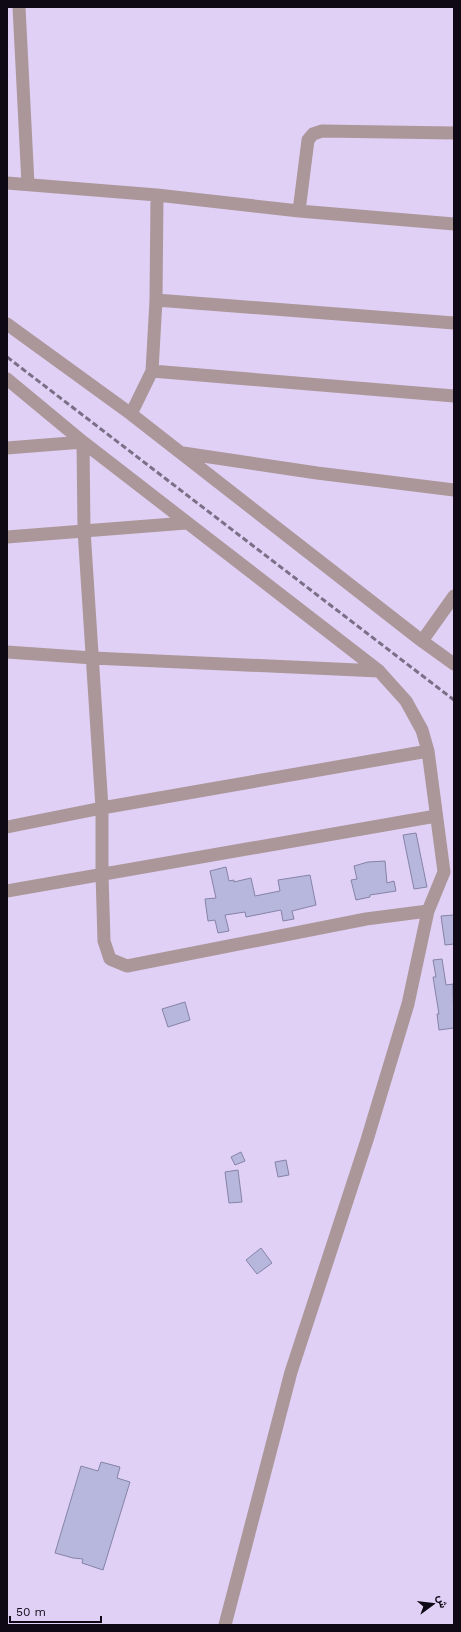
<svg xmlns="http://www.w3.org/2000/svg" width="461" height="1632" viewBox="0 0 461 1632" font-family="'Work Sans',Vazirmatn,sans-serif">
<style>
.building{fill:#b7b6dc;stroke:#8583a7}
.lines{fill:none;stroke-linecap:round;stroke-linejoin:round}
.street{stroke:#ab979a;stroke-width:13}
.rail{stroke:#7b6f88;stroke-width:3;stroke-dasharray:6 3;stroke-linecap:butt}
</style>
<rect width="100%" height="100%" fill="#e1d0f5"/>
<path class="building" d="M416 833 427 887 414 889 403 835Z
M385 861 387 883 394 881 396 891 370 895V897L356 900 351 880 357 879 354 866 368 862Z
M226 867 229 881 234 880V882L251 878 255 896 280 891 278 880 310 875 316 905 292 911 294 919 283 921 281 910 246 917 245 912 225 915 229 931 218 933 215 920 208 921 205 899 216 898 210 871Z
M454 915V944L445 945 441 916Z
M442 959 446 985 453 984 454 1028 439 1030 437 1014H439L433 977H436L433 960Z
M185 1002 190 1020 168 1027 162 1009Z
M241 1152 245 1161 235 1165 231 1157Z
M286 1160 289 1175 278 1177 275 1162Z
M238 1170 242 1202 229 1203 225 1172Z
M261 1248 272 1263 257 1274 246 1260Z
M101 1462 120 1467 117 1478 130 1482 103 1570 82 1563 83 1559 73 1558 55 1553 81 1466 98 1471Z"/>
<g class="lines">
<path class="street" d="M19 7 28 184
M7 183 157 195 299 211 454 224
M299 211 308 140 313 134 322 131 454 133
M156 300 454 323
M7 324 131 414 422 641 454 664
M152 371 454 396
M7 379 83 442 379 671 406 701 422 730 428 751 444 872 428 911 408 1004 367 1140 291 1372 225 1625
M131 414 152 371 156 300 157 195
M7 448 83 442 84 530 102 808V874L104 941 110 959 127 966 366 919 428 911
M183 453 317 473 454 490
M7 537 186 523
M422 641 454 596
M7 652 93 658 379 671
M7 827 102 808 428 751
M7 891 436 816"/>
<path class="rail" d="M7 357 454 700"/>
</g>
<rect width="461" height="1632" fill="none" stroke="#0f0915" stroke-width="16"/>
<g transform="translate(433 1604) rotate(75)" stroke="#e1d0f5" stroke-width="3" paint-order="stroke">
<path d="M0-3L7 15L0 10L-7 15Z" fill="#0f0915"/>
<text y="-6" font-size="11" font-weight="bold" text-anchor="middle" fill="#0f0915">ش</text>
</g>
<path d="M10 1616v6h91v-6" fill="none" stroke="#0f0915" stroke-width="2"/>
<text x="16" y="1616" font-size="12" fill="#0f0915" stroke="#e1d0f5" stroke-width="3" paint-order="stroke">50 m</text>
</svg>
